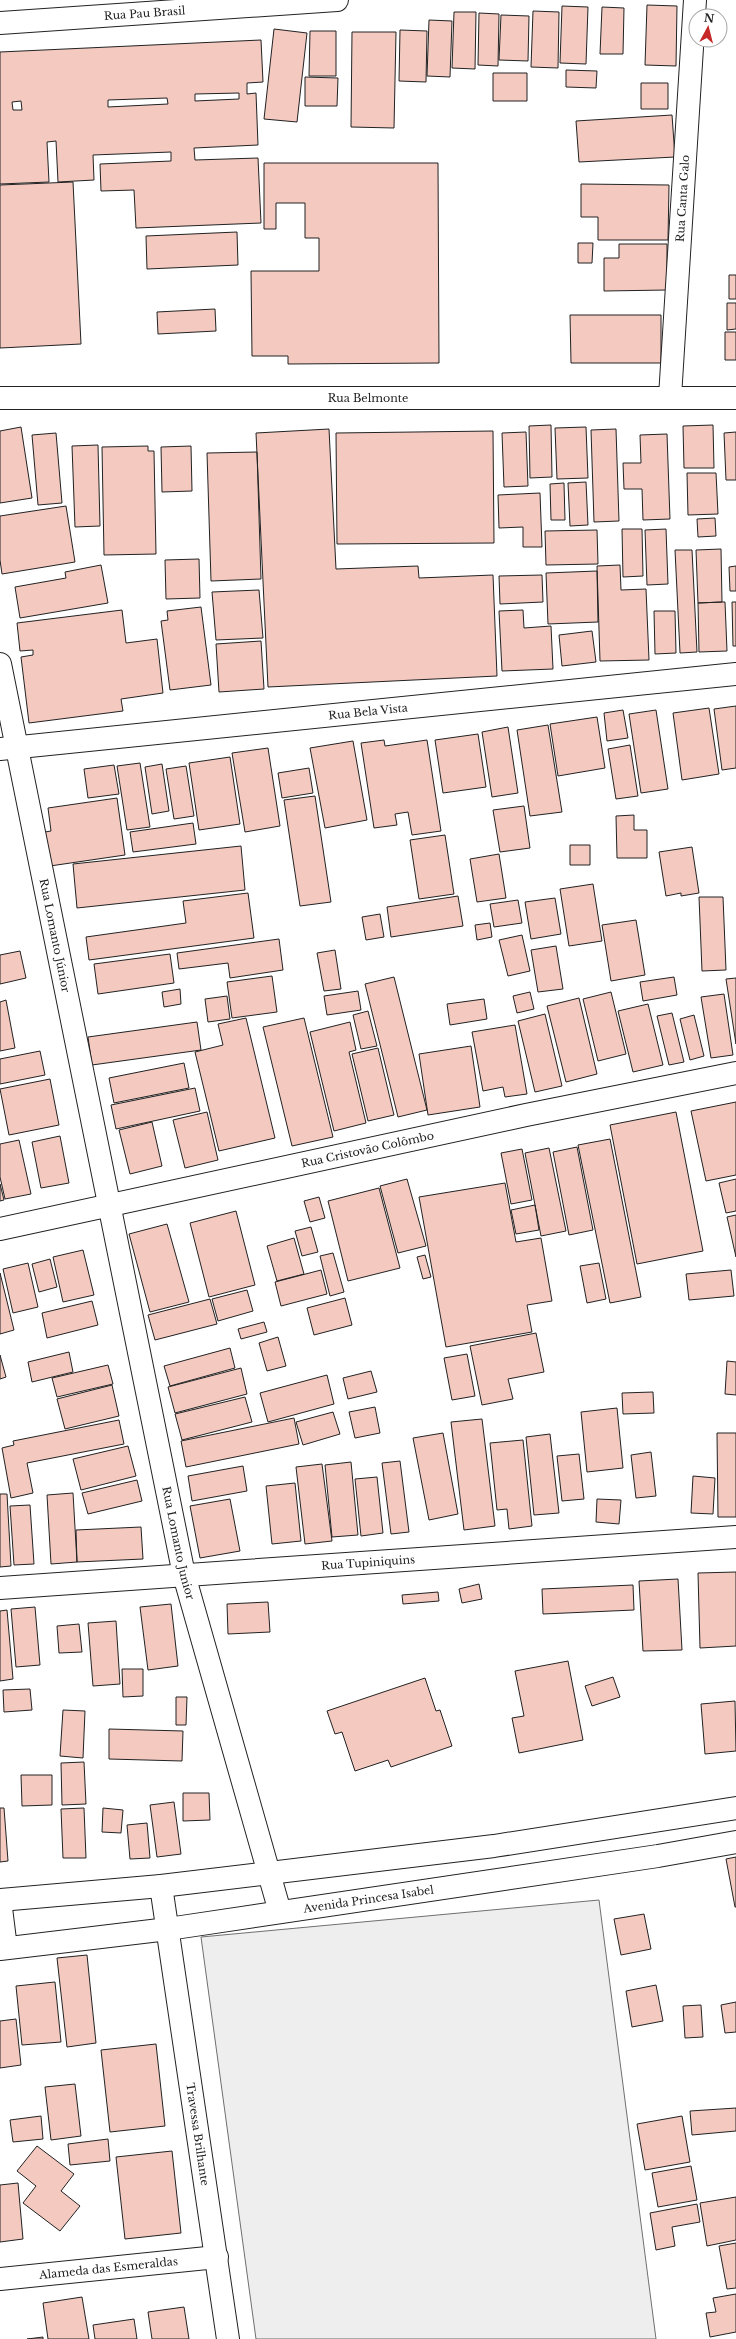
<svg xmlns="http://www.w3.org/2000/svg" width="736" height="2339" viewBox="0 0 736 2339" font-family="'Libre Baskerville',serif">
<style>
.park{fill:#eee;stroke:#6f6f6f}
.building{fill:#f3c9c0;stroke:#222;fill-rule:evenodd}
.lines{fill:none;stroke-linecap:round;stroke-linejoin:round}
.minor-casing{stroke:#222;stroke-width:24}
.secondary-casing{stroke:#222;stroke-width:24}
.minor{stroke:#fff;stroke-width:22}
.secondary{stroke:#fff;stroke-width:22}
.labels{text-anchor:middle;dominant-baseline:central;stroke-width:3;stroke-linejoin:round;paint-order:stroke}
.street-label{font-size:11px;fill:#222;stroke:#fff}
</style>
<rect width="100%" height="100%" fill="#fff"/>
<path class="park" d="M599 1900 656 2339H256L201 1937Z"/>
<path class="building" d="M647 5 677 6 676 66 645 65Z
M562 6 588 7 586 64 560 63Z
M602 7 624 8 623 54H600Z
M533 11 559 12 558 68 531 67Z
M454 12H476L475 69 452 68Z
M479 13 499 14 498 66 478 65Z
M501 15 529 16 528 61 499 60Z
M429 20 452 21 450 77 427 76Z
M274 29 307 33 297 122 264 119Z
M400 30 427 31 426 82 399 81Z
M310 31H336V76H309Z
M352 32H396L394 128 351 127Z
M261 40 263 82 247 83V94L256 93 258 145 194 148 195 160 258 158 261 223 136 228 134 190 101 191 100 164 171 161V152L93 155 94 180 58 182 56 141 47 142 49 182 0 184V52ZM239 93V99L195 101V94ZM167 98 168 104 108 107V100ZM21 101 22 110H13L12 102Z
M566 70 597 71 596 88 566 87Z
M493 73H527V101H493Z
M305 77 338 78 337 106H305Z
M641 83H668V109H641Z
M672 115 675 157 579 162 576 121Z
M264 163H438L439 363 288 364V356H252L251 271H319V238H305V203H276V229H264Z
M73 182 81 344 0 348V185Z
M581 184 669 185 668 240H598V217H581Z
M237 232 238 265 147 269 146 236Z
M578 243H593L592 263H578Z
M619 244H667V290L604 291V258H619Z
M729 275H736V299H729Z
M727 303H736V329L727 330Z
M215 309 216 331 158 334 157 312Z
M570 315H661V363H571Z
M725 332H736V360H725Z
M551 425 552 477 530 478 529 426Z
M713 425 714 468H684L683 426Z
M21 427 32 498 0 503V431Z
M586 427 588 478 557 479 555 428Z
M329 429 336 569 418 566 419 578 493 575 497 676 268 687 256 433Z
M616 429 619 521 594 522 591 430Z
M493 431 494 543 337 544 336 433Z
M526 432 528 486 504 487 502 433Z
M736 432V480H726L724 433Z
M56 433 62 503 38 505 32 435Z
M667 434 670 519 643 520 642 489H624L623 463H641L640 435Z
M98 445 100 526 75 527 72 446Z
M148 446V451H154L156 554 104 555 102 447Z
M191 446 192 491 162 492 161 447Z
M257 452 261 579 211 581 207 453Z
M687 473H716L718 514 688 515Z
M586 482 588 525 570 526 568 483Z
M564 483 565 520H551L550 484Z
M540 493 542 547H523V527L499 528 498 495Z
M66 506 75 562 2 574 0 560V516Z
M715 518 716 536 698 537 697 519Z
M622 529H642L643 576 623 577Z
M666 529 668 584 647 585 645 530Z
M597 530 598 564 546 565 545 531Z
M721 549 722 602 698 603 696 550Z
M675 550H692L697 652 680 653Z
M199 559 200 598 166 599 165 560Z
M101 565 108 603 20 618 15 587 66 578 65 572Z
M620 565 621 590 646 589 649 660 600 661 597 566Z
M736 566V591H730L729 567Z
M597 571 598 622 548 624 546 573Z
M542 575 543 602 500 604 499 576Z
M259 590 263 638 216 640 212 592Z
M722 602H725L727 651 699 652 698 603Z
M732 602H736V646H733Z
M201 607 211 685 170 690 161 621 168 620 167 611Z
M122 610 126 643 157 639 163 693 121 699 123 711 29 723 21 657 33 655V650L20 651 17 623Z
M523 610 524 628 551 626 553 669 502 671 499 611Z
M654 611H675L676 653 655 654Z
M592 631 596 662 562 666 559 635Z
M261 641 264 689 219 692 216 644Z
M736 706V768L722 770 714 709Z
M709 708 719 774 682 780 673 713Z
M623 710 628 738 607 741 604 713Z
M656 710 668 789 641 793 629 714Z
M597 717 605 768 558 776 550 724Z
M548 725 562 812 530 816 517 730Z
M508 727 518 793 492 797 482 732Z
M478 734 486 787 443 793 435 740Z
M384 740 385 746 427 740 441 831 412 835 408 812 395 814 397 825 374 828 361 743Z
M353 741 367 820 325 828 310 748Z
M630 745 638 796 616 799 608 749Z
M268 748 280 826 245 832 232 753Z
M230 757 240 824 199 830 189 763Z
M140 763 150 827 127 830 117 766Z
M162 764 169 811 152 814 145 767Z
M114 765 119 794 88 798 84 769Z
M186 766 194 816 174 819 166 769Z
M309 768 313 793 282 798 278 773Z
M315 796 331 902 300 906 284 800Z
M117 798 125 855 50 866 45 832 51 831 48 808Z
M524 806 530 848 500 852 493 810Z
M634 815V830H647V858H617L616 816Z
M193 823 196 844 133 852 130 832Z
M445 835 454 894 419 899 410 840Z
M570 845H590V865H570Z
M241 846 245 890 77 908 73 864Z
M692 847 699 893 681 896V893L666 896 659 852Z
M499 854 506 898 477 902 470 859Z
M593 884 602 941 569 946 560 889Z
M248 893 254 938 89 960 86 937 186 923 183 901Z
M458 896 463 926 391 937 387 907Z
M699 897H723L726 970 702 971Z
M555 898 561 934 531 939 525 902Z
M518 900 522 923 494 927 490 904Z
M380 914 384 937 366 940 362 917Z
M636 920 645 975 611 981 602 925Z
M490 923 492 937 477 940 475 925Z
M522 935 530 971 508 976 499 940Z
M279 939 283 970 230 978 228 963 179 969 177 953Z
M556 946 563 989 538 992 531 950Z
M335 950 341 989 324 991 317 953Z
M20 951 26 978 0 984V955Z
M170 954 174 983 98 994 94 964Z
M272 976 277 1012 232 1018 227 982Z
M394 977 427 1110 398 1117 365 984Z
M674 977 677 995 643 1001 640 982Z
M736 978V1044L726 979Z
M180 989 181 1004 164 1007 162 992Z
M358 991 361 1010 327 1015 324 996Z
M530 992 534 1009 517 1013 513 996Z
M611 992 626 1054 598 1061 583 999Z
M724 994 733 1055 711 1058 701 997Z
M227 996 230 1019 208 1022 205 999Z
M579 998 597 1074 566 1082 547 1006Z
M484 999 487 1019 450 1025 447 1004Z
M6 1000 15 1048 0 1051V1002Z
M648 1004 663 1065 633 1072 618 1011Z
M368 1011 377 1046 361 1049 353 1015Z
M672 1013 684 1062 669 1065 657 1016Z
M545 1014 562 1086 535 1092 518 1021Z
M694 1015 704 1056 690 1060 680 1019Z
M246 1018 275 1138 219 1151 195 1052 223 1045 218 1024Z
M304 1018 333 1137 292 1146 263 1027Z
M197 1022 201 1050 92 1065 88 1037Z
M350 1022 356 1050 349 1052 366 1123 334 1131 310 1032Z
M515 1025 527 1094 505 1097 503 1087 483 1091 472 1032Z
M471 1046 480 1107 428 1115 419 1054Z
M378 1048 394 1115 368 1121 352 1054Z
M40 1051 45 1075 0 1084V1059Z
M184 1063 189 1088 114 1103 109 1078Z
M50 1079 59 1125 9 1135 0 1089Z
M195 1088 200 1111 116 1129 111 1105Z
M736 1102V1175L706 1181 691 1111Z
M207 1112 218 1160 185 1168 173 1120Z
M676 1112 703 1251 637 1264 610 1125Z
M152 1122 162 1166 130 1174 119 1130Z
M60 1136 69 1183 41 1188 32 1142Z
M610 1139 641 1297 610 1303 578 1145Z
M19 1140 31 1194 5 1199 0 1177V1144Z
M577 1147 593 1230 569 1235 553 1152Z
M549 1148 566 1231 541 1236 525 1153Z
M522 1149 532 1200 511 1204 501 1153Z
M407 1179 426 1246 398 1253 380 1186Z
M736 1179V1211L726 1213 719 1183Z
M505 1183 516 1242 541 1238 552 1301 527 1305 532 1332 446 1347 419 1197Z
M0 1184 4 1200 0 1201Z
M379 1188 400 1268 348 1281 328 1201Z
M319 1197 325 1218 310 1222 304 1201Z
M535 1205 539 1230 516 1234 511 1210Z
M236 1211 255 1285 209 1297 190 1223Z
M736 1215V1257L727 1217Z
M167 1224 189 1302 150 1312 129 1234Z
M311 1227 318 1252 302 1256 295 1231Z
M294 1238 304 1274 277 1281 267 1246Z
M83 1250 94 1295 63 1302 53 1257Z
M333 1253 344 1292 330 1296 320 1256Z
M425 1255 431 1277 423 1279 417 1257Z
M50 1259 57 1287 39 1292 32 1264Z
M28 1263 38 1307 13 1313 3 1269Z
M599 1263 606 1299 587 1303 580 1266Z
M321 1270 327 1294 281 1306 275 1282Z
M731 1270 734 1296 689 1300 686 1274Z
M0 1273 14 1330 0 1334Z
M247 1290 253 1311 218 1321 212 1299Z
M345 1298 352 1325 314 1335 307 1308Z
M210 1299 217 1324 155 1340 148 1315Z
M92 1301 98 1325 47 1338 42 1313Z
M264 1322 267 1332 241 1339 238 1329Z
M536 1333 544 1372 508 1379 513 1399 482 1405 470 1346Z
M278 1337 286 1366 267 1371 259 1343Z
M230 1348 235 1368 170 1386 164 1366Z
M69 1352 73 1372 32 1382 28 1362Z
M467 1354 475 1396 452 1400 444 1358Z
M0 1355 6 1377 0 1379Z
M727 1361 736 1362V1395L725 1394Z
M108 1365 113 1384 57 1397 52 1378Z
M241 1368 247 1394 175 1413 168 1387Z
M371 1371 377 1392 348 1399 343 1378Z
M327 1375 334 1404 268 1422 260 1393Z
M112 1385 119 1416 65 1429 57 1399Z
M653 1392 654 1413 623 1414 622 1393Z
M245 1397 252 1422 182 1440 175 1414Z
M375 1407 380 1433 355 1438 349 1412Z
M617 1408 623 1468 587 1472 581 1412Z
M333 1412 340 1434 303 1445 296 1422Z
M294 1418 299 1444 186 1467 181 1441Z
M482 1419 495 1526 464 1530 451 1422Z
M119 1420 124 1444 27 1463 33 1493 11 1498 2 1448 14 1445 13 1441Z
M443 1433 458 1514 429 1520 413 1438Z
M717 1433H736V1517H718Z
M550 1434 559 1513 534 1515 526 1437Z
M523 1440 532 1526 509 1529 507 1509 497 1510 490 1443Z
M128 1446 136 1476 81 1490 73 1459Z
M651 1452 656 1496 636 1498 631 1455Z
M579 1454 584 1499 562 1501 557 1456Z
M400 1461 409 1532 391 1534 382 1463Z
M351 1462 358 1535 332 1537 325 1465Z
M322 1464 332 1541 305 1544 296 1467Z
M243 1466 247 1491 192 1501 188 1476Z
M693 1476 715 1478 713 1514 691 1513Z
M377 1477 383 1533 361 1536 355 1479Z
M137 1480 142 1501 88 1514 82 1493Z
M295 1483 301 1541 272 1544 266 1486Z
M73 1493 77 1562 51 1564 47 1495Z
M0 1494H7L11 1566 0 1567Z
M230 1499 240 1551 200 1558 190 1506Z
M597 1499 621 1500 619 1524 596 1522Z
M30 1505 34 1564 14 1565 10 1506Z
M141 1527 143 1559 77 1562 76 1530Z
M736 1572V1646L700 1648 698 1573Z
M678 1579 682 1650 643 1651 639 1581Z
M479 1584 482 1599 462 1603 459 1589Z
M633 1585 634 1610 543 1614 542 1589Z
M438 1592 439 1601 403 1604 402 1595Z
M268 1602 270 1632 228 1634 227 1604Z
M171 1604 178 1666 148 1670 140 1607Z
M35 1607 40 1665 16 1667 11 1609Z
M7 1610 13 1679 0 1681V1611Z
M116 1621 120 1684 93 1686 88 1623Z
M79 1624 82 1652 59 1653 57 1626Z
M568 1661 583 1740 519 1753 512 1718 524 1716 515 1671Z
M122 1669H143V1696L123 1697Z
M613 1677 620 1697 592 1706 585 1686Z
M425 1678 436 1711 440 1710 452 1746 391 1767 388 1760 355 1771 342 1732 335 1734 327 1711Z
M30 1689 32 1710 4 1712 3 1690Z
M176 1697H187L186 1725H176Z
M735 1701 736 1751 705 1754 701 1704Z
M63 1710 85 1711 83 1758 60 1756Z
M109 1729 183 1731 182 1761 109 1759Z
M84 1762 86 1804 62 1805 61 1763Z
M21 1775H52V1805L22 1806Z
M183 1793H209L210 1820 183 1821Z
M174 1802 181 1854 157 1857 150 1805Z
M0 1808H4L8 1861 0 1862Z
M84 1808 86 1858H63L61 1809Z
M103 1808 123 1810 121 1833 102 1832Z
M147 1823 150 1858 130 1859 127 1825Z
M736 1857V1907H735L726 1859Z
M644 1914 651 1949 621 1955 614 1919Z
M87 1955 96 2043 67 2047 57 1958Z
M55 1982 61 2042 22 2045 16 1986Z
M656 1985 663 2021 632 2027 626 1991Z
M736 2002V2032L725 2033 721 2005Z
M701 2005 703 2037 685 2038 683 2006Z
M16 2019 21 2065 0 2068V2021Z
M156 2044 165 2126 110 2132 101 2050Z
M75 2084 81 2136 51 2140 45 2087Z
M736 2108V2131L692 2135 690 2111Z
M41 2116 43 2139 13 2142 10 2120Z
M682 2116 690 2162 645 2170 637 2124Z
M108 2139 110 2161 70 2165 68 2144Z
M37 2146 74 2174 61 2191 80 2206 60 2231 23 2203 36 2186 17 2171Z
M172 2151 181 2233 125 2239 116 2157Z
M691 2166 697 2200 658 2207 652 2173Z
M18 2183 23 2239 0 2242V2185Z
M736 2197V2240L707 2246 700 2203Z
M697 2204 700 2222 672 2227 675 2246 656 2250 650 2213Z
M736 2243V2288L727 2289 719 2246Z
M736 2294V2332L710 2337 706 2313 716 2312 713 2298Z
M82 2297 89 2339H48L43 2303Z
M184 2307 189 2339H152L148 2312Z
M134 2319 137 2339H95L93 2325Z
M43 2337V2339H27Z"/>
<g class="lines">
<g class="minor-casing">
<g id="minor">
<path id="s1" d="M0 23 337 0"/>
<path id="s2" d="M670 397 695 0"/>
<path id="s3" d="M0 398H736"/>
<path id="s4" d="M0 664 184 1575 280 1912"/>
<path id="s5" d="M0 749 736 674"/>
<path id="s6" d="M0 1229 526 1115 736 1073"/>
<path id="s7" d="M0 1588 736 1537"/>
<path id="s8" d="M161 1886 228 2339"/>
<path id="s9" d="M0 2279 217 2257"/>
</g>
</g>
<g class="secondary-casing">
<g id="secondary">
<path d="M0 1900 161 1886 494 1846 736 1808"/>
<path d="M0 1900 6 1948"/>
<path id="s10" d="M0 1949 168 1929 658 1856 736 1842"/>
</g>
</g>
<use href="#minor" class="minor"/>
<use href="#secondary" class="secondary"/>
</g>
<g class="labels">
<g class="street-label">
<text stroke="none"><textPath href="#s1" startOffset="145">Rua Pau Brasil</textPath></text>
<text stroke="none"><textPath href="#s2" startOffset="199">Rua Canta Galo</textPath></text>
<text stroke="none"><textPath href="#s3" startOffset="368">Rua Belmonte</textPath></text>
<text stroke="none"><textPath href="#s5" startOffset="370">Rua Bela Vista</textPath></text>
<text stroke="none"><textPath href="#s4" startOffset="277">Rua Lomanto Júnior</textPath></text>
<text stroke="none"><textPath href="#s6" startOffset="376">Rua Cristovão Colômbo</textPath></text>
<text stroke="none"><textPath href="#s4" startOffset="897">Rua Lomanto Junior</textPath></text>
<text stroke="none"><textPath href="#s7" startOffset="369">Rua Tupiniquins</textPath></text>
<text stroke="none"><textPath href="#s10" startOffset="372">Avenida Princesa Isabel</textPath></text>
<text stroke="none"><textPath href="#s8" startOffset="251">Travessa Brilhante</textPath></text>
<text stroke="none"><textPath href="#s9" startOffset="109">Alameda das Esmeraldas</textPath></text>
</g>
</g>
<g transform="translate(708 28) rotate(7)"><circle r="19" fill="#ffffff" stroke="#a7a7a7"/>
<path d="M0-3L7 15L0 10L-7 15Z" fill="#c62828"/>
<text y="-6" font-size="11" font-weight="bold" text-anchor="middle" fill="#222222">N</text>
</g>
</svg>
